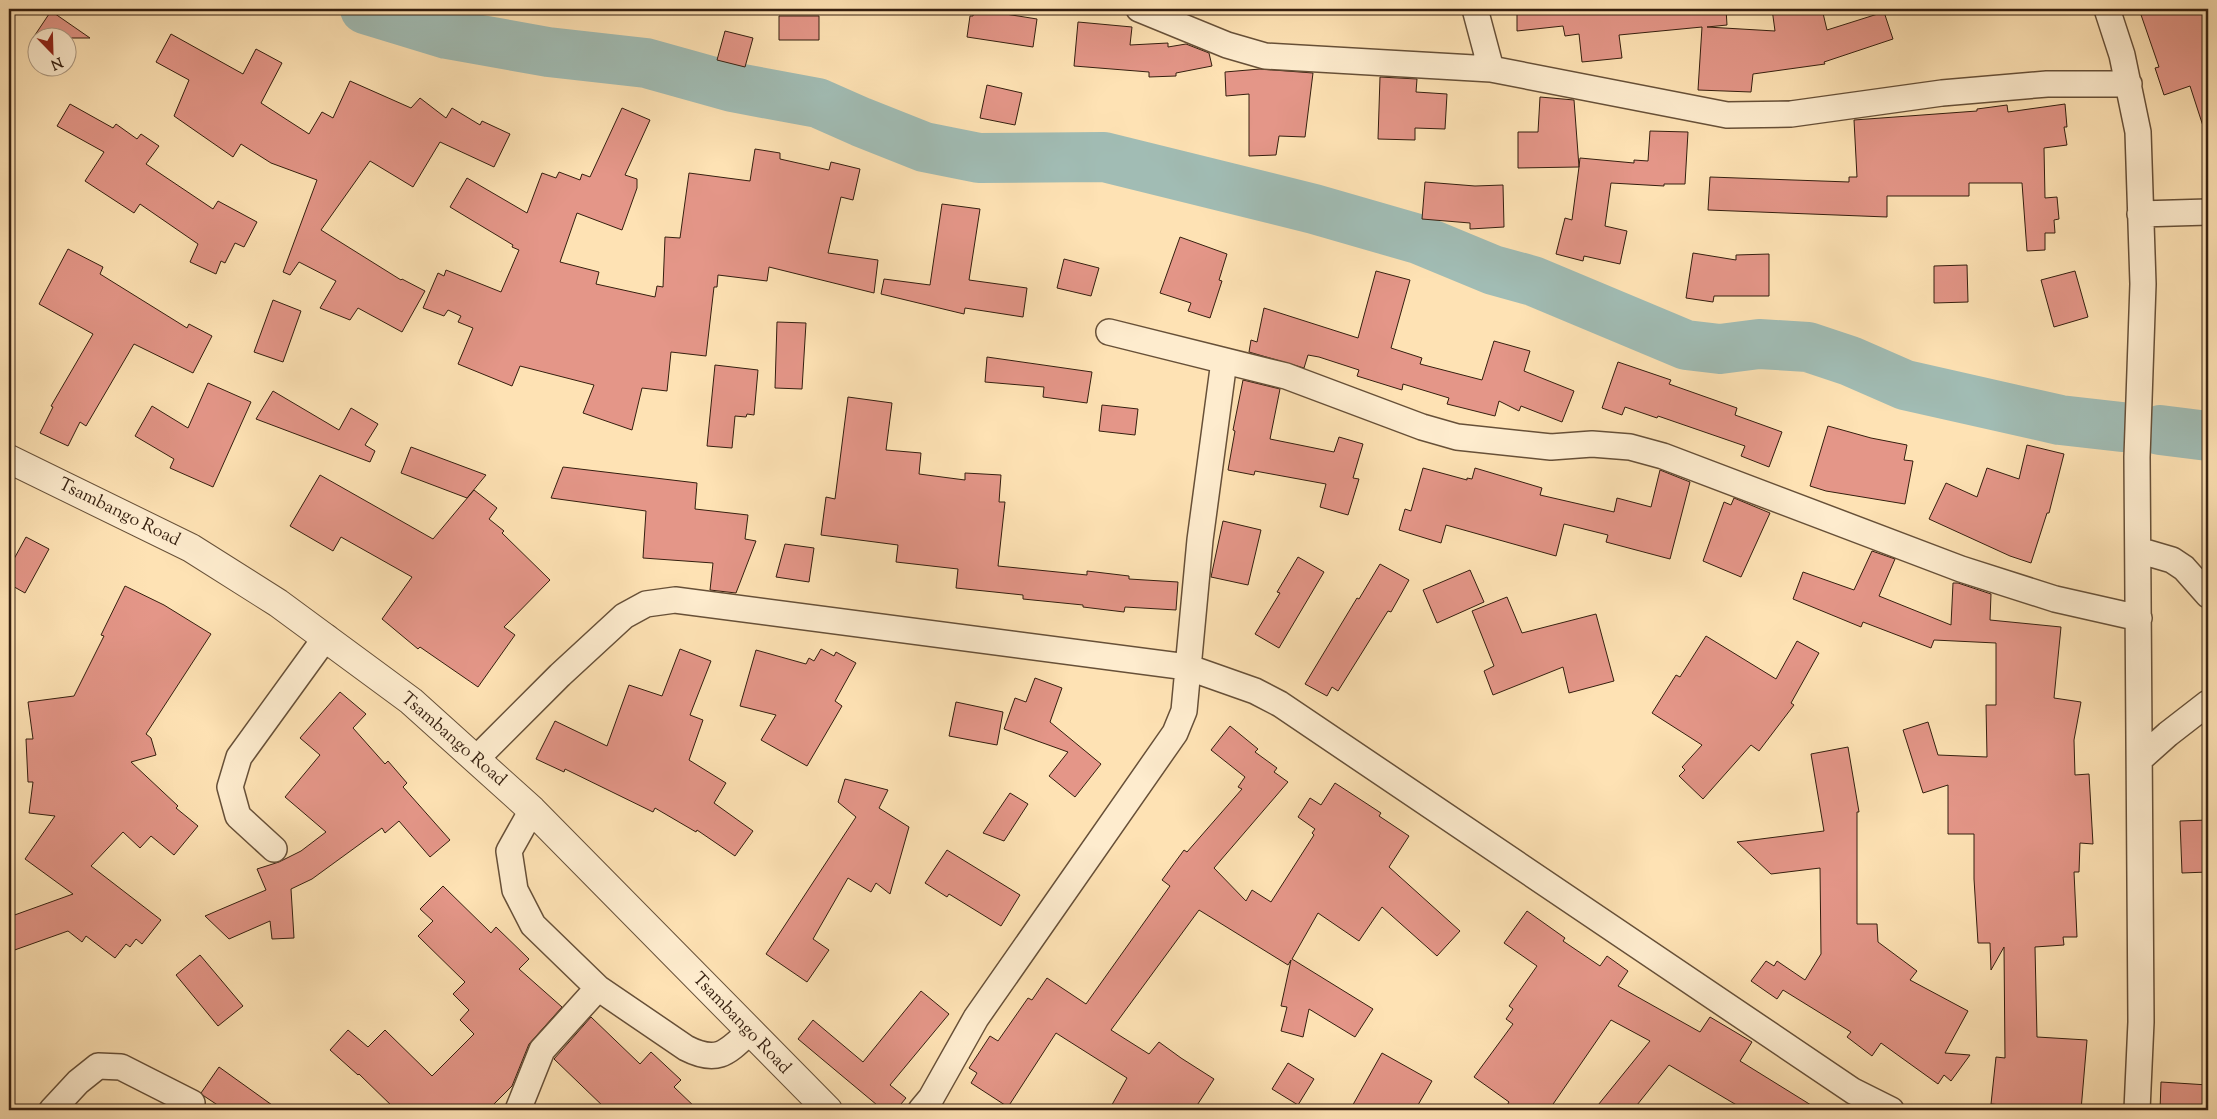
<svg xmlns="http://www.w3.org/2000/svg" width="2217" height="1119" viewBox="0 0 2217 1119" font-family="'Sorts Mill Goudy',serif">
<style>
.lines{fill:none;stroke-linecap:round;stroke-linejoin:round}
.river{stroke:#a1bcb4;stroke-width:50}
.building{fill:#e49688;stroke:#351f0f}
.minor-casing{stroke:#675038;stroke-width:28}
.tertiary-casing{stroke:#675038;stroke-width:30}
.minor{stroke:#feecce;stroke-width:25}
.tertiary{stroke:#feecce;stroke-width:28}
.labels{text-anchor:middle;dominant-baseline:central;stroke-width:4;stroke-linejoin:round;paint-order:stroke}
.street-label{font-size:18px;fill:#351f0f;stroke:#feecce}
</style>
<rect width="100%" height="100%" fill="#fee2b4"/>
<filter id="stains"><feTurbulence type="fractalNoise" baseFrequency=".004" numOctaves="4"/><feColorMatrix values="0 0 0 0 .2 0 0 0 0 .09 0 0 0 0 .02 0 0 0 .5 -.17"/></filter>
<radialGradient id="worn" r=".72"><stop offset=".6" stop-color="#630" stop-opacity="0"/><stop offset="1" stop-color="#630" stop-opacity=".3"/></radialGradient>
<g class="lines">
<path class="river" d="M365 9 447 34 548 52 646 63 732 87 818 103 861 122 924 147 979 158 1104 157 1314 209 1418 239 1493 270 1533 281 1686 345 1720 349 1759 344 1808 347 1850 361 1905 385 2060 420 2122 427
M2160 430 2208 436"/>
</g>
<path class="building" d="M974 9 1037 19 1033 47 967 37 970 16H973Z
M1517 9H1726L1727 25 1707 27 1775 31 1772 9H1822L1827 30 1884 12 1893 39 1824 62 1825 64 1753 74 1751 92 1698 90 1702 27 1619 35 1622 58 1582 62 1579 34 1565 36 1563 26 1517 31Z
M2139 9H2208V125L2203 126 2190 86 2164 95 2155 68 2159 67Z
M51 11 90 38H33Z
M779 16H819V40H779Z
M1078 22 1132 27 1130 45 1168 43V47L1186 44 1209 53 1212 66 1176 73V76L1149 77V72L1074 66Z
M725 31 753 38 745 67 717 60Z
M171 34 243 74 256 49 282 63 261 103 309 134 322 112 333 118 350 81 411 108 420 98 446 118 452 108 480 125 482 121 510 134 494 167 440 142 413 187 370 161 321 230 401 280 402 279 425 291 402 332 358 308 350 320 320 308 336 281 299 262 290 275 283 272 317 180 271 163 241 144 233 157 174 116 189 80 156 62Z
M1260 69 1313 73 1305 137 1279 136 1276 155 1249 156V94L1226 96 1225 72Z
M1380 77 1417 79 1416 92 1447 94 1445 129 1415 128V140L1378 139Z
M987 85 1022 93 1015 125 980 118Z
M1540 97 1574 100 1579 167 1580 158 1634 163V160L1648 161 1650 131 1688 132 1685 184H1664V186L1611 183 1605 226 1627 231 1620 264 1584 256 1583 261 1556 254 1565 218 1572 220 1579 167 1518 168V132H1538Z
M70 104 113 128 116 124 137 139 141 134 159 146 146 164 213 209 218 201 257 222 244 247 235 243 225 263 221 261 216 274 190 262 198 244 140 204 134 213 85 181 104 152 57 126Z
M2065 104 2067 127H2064L2067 145 2044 148 2045 198 2057 197 2059 219 2054 220 2055 233H2045V250L2027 251 2022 183H1969V196H1887V217L1708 210 1710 177 1849 182V177H1857L1854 120 1977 111V109L2007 105 2008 112Z
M622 108 650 120 625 175 637 179V188L622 230 577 213 560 262 599 272 596 284 655 297 657 286 663 287 665 237 680 238 689 173 750 181 755 149 780 153V159L829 170 831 162 860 169 853 200 841 197 828 253 878 260 874 293 769 267 767 281 718 275 717 287H714L706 356 671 352 667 391 642 388 632 430 583 413 594 385 520 366 512 386 458 364 473 328 458 322 461 316 448 310 444 316 423 308 438 273 444 276 446 270 501 292 519 250 512 247 513 245 450 207 467 178 527 213 542 173 556 178 559 172 580 180 582 174 590 177Z
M1425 182 1475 186 1503 185 1504 227 1470 229V223L1422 219Z
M942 204 980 209 969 280 1027 288 1023 317 965 308 964 314 881 294 884 279 930 285Z
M1180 237 1227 254 1219 280 1222 281 1210 318 1188 311 1191 303 1160 293Z
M68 249 103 267 100 274 187 328 189 324 212 336 193 373 134 344 86 426 80 422 68 446 40 433 53 407 51 406 93 334 39 304Z
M1693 253 1736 260V255L1769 254V296H1714L1713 302 1686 298Z
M1064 259 1099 268 1091 296 1057 288Z
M1967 265 1968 302 1934 303V266Z
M1376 271 1410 280 1391 348 1422 358 1420 364 1482 380 1494 341 1530 351 1524 371 1574 391 1562 422 1521 406 1519 411 1499 401 1495 416 1447 404 1449 398 1403 384 1402 390 1357 376 1359 370 1319 357 1308 355 1304 368 1249 352 1251 340 1257 342 1264 308 1358 338Z
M2075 271 2088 317 2054 327 2041 280Z
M273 300 301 311 283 362 254 352Z
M777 322 806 323 802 389 775 388Z
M987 357 1092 372 1087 403 1043 397 1044 387 985 382Z
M1618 362 1671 380 1669 384 1737 408 1735 415 1782 432 1769 467 1741 456 1745 446 1658 416 1657 418 1625 407 1622 415 1602 408Z
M715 365 758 370 754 415 747 414 746 417 735 416 732 448 707 446Z
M1243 380 1280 389 1270 439 1334 452 1339 437 1363 444 1353 478 1359 479 1348 515 1320 507 1326 484 1255 471 1254 475 1228 470 1235 431 1233 430Z
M208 383 251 402 213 487 170 468 174 459 135 436 152 406 188 428Z
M273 391 339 430 351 408 378 424 365 445 375 451 370 462 256 419Z
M848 397 892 403 886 450 921 453 919 474 965 480V473L1001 475 999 502H1005L998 566 1087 575V571L1129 576V579L1178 582 1176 610 1125 607 1124 612 1083 607V605L1023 599V595L956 588 958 569 896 562 898 545 821 535 826 497 835 499Z
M1102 405 1138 409 1135 435 1099 431Z
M1828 426 1871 438 1907 445 1904 460 1913 461 1905 504 1826 491 1810 486Z
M2027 445 2064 454 2049 513H2047L2031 563 2010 556 1929 519 1946 483 1977 497 1987 468 2019 479Z
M411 447 486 475 467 498 401 473Z
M563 467 697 483 695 509 748 515 745 539 756 541 736 593 710 590 713 563 643 558 646 511 551 498Z
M1423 468 1467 480V478L1472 479 1475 468 1542 488 1540 495 1614 512 1617 498 1651 507 1660 470 1690 482 1670 559 1606 542 1608 535 1564 524 1556 556 1446 525 1441 543 1399 530 1405 509 1411 511Z
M320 475 433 539 474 490 497 508 489 519 504 531 502 533 550 580 504 627 515 635 478 687 420 647 418 649 382 619 412 577 341 537 333 551 290 526Z
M1734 498 1770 513 1741 577 1703 561 1724 502 1731 505Z
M1223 521 1261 530 1248 585 1211 577Z
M26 537 49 549 25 593 9 584V568Z
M785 544 814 548 809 582 776 577Z
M1872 551 1895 559 1879 596 1951 625 1953 583H1958L1991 594 1990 620 2061 627 2054 698 2081 702 2074 740 2075 775 2089 774 2093 844 2080 843 2079 872H2074L2077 937H2063L2064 945 2035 947 2037 1037 2087 1040 2081 1110H2035V1108L1991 1104 1996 1057 2005 1058 2004 947 1991 970 1990 943H1978L1974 879V834H1948V785L1923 793 1903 730 1928 722 1938 755 1987 757 1986 705H1996V643L1934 640 1931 648 1863 622 1861 627 1793 599 1803 572 1854 590Z
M1298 557 1324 572 1279 648 1255 634 1280 593 1277 592Z
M1380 564 1409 580 1391 612 1388 611 1338 691 1332 687 1327 696 1305 684 1357 598 1359 599Z
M1470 570 1484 602 1437 623 1423 590Z
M125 586 164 605 211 634 146 734 151 738 156 755 131 762 178 806 176 808 198 826 174 855 151 836 140 848 123 832 91 866 161 920 142 944 136 939 130 947 126 944 115 958 86 936 82 942 68 931 9 952V917L73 894 25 859 55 816 29 813 33 782H28L26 739H33L28 702 74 696 104 636 101 635Z
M1507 597 1522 633 1596 614 1614 681 1569 693 1563 667 1493 695 1484 671 1494 666 1472 611Z
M1706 636 1776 679 1797 641 1819 653 1791 703 1794 705 1759 751 1751 745 1703 799 1679 776 1685 770 1682 767 1702 745 1652 713 1676 675 1680 677Z
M680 649 711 661 690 715 703 720 689 760 726 783 714 803 753 831 735 856 697 830 696 832 655 808 653 812 565 769 564 772 536 759 555 721 607 746 629 685 662 696Z
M821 649 834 656 836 652 856 663 835 701 842 706 807 766 761 740 776 715 740 706 756 650 806 664 809 658 814 661Z
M1035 678 1062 688 1050 722 1101 764 1075 797 1049 776 1068 752 1004 729 1015 698 1026 702Z
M340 692 366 714 353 728 385 764 388 761 407 783 403 787 450 840 430 857 399 821 385 833 382 828 312 879 291 889 294 938 272 939 270 921 229 939 205 916 266 890 257 869 279 862 301 851 326 832 285 797 320 755 300 738Z
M956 702 1003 712 997 745 949 736Z
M1230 726 1258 749 1255 752 1277 768 1274 772 1288 782 1214 868 1246 901 1252 890 1271 902 1314 835 1312 833 1315 829 1298 817 1310 798 1321 805 1335 783 1381 813 1379 816 1409 836 1389 867 1460 931 1437 956 1382 907 1359 941 1318 913 1292 959 1373 1009 1355 1037 1309 1009 1303 1037 1281 1031 1287 1007 1281 1006 1291 960 1288 965 1199 910 1111 1030 1149 1054 1159 1042 1181 1058 1214 1079 1194 1110H1109L1127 1078 1056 1033 1008 1107 971 1083 977 1073 969 1068 990 1036 998 1041 1028 998 1032 1000 1047 978 1086 1004 1170 886 1162 880 1184 850 1187 852 1242 789 1238 787 1245 777 1211 750Z
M1848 747 1859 812H1857V924H1877L1878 942 1917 971 1910 980 1968 1011 1945 1053 1970 1055 1951 1081 1944 1075 1938 1084 1881 1043 1872 1056 1847 1037 1851 1032 1783 990 1777 999 1751 981 1766 961 1774 966 1777 961 1805 980 1821 954 1820 868 1771 874 1737 842 1824 831 1811 754Z
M845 779 888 790 879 808 909 827 890 894 876 883 871 892 848 878 813 939 829 950 807 982 766 954 856 817 838 802Z
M1010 793 1028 804 1004 841 983 833Z
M2208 820V872L2182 873 2180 821Z
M947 850 1020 895 1001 926 949 894 947 897 925 883Z
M443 886 491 933 496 927 529 959 519 969 562 1007 529 1044 512 1086 488 1110H396L359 1074 358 1075 330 1050 348 1030 368 1047 385 1030 432 1076 474 1034 460 1020 469 1010 453 994 465 982 418 936 433 921 420 909Z
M1527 911 1565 938 1563 941 1600 966 1607 956 1628 971 1618 986 1700 1032 1710 1017 1752 1042 1740 1061 1819 1110H1745L1669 1065 1633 1110H1594L1650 1041 1611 1020 1549 1110H1504L1509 1102 1474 1077 1513 1024 1506 1019 1513 1009 1509 1006 1537 966 1504 943Z
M200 955 243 1006 218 1026 176 975Z
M921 991 949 1014 890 1085 906 1098 896 1110H883L798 1039 813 1020 863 1062Z
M591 1017 640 1064 651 1052 681 1080 674 1087 698 1110H607L554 1059Z
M1382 1053 1432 1081 1415 1110H1350Z
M1288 1063 1314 1079 1298 1105 1272 1089Z
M219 1067 279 1110H225L204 1096 201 1093Z
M2161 1082 2208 1085V1110H2160Z"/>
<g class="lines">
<g class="minor-casing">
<path id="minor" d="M1139 9 1227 45 1265 56 1491 69 1727 115 1791 114 1942 93 2047 84H2129
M1475 9 1491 69
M2107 9 2122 55 2138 132 2143 284 2137 457 2141 1022 2137 1110
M2140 214 2208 212
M1109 332 1286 376 1422 427 1457 437 1551 447 1592 444 1630 447 1663 456 1961 569 2055 599 2139 618
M2138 550 2172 560 2184 568 2208 595
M476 759 560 675 624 616 646 604 675 600 1187 667 1255 691 1280 704 1853 1091 1891 1110
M2140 759 2168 734 2208 703
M532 810 509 851 515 890 533 925 598 988 686 1048C717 1064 727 1053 749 1032
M274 849 238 816 230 787 239 757 326 637
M52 1110 78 1082 98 1066 121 1067 192 1103
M518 1110 542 1050 598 988
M921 1110 931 1098 976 1018 1175 733 1184 711 1200 540 1224 361"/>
</g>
<g class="tertiary-casing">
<path id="tertiary" d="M9 459 191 548 278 603 411 701 532 810 828 1110"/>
</g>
<use href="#minor" class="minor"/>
<use href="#tertiary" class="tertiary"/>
</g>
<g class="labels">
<g class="street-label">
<text transform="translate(119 513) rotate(26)">Tsambango Road</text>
<text transform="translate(453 740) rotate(41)">Tsambango Road</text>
<text transform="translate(741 1024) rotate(46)">Tsambango Road</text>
</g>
</g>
<rect width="2217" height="1119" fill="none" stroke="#fee2b4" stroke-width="30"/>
<rect x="10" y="10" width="2197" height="1099" fill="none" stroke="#351f0f" stroke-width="2.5"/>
<rect x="15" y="15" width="2187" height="1089" fill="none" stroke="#351f0f"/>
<g transform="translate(52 52) rotate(157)"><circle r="24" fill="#feecce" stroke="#ae9a82"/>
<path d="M0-4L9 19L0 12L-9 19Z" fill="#8f2418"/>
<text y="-8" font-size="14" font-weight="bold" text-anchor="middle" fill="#351f0f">N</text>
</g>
<rect width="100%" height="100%" filter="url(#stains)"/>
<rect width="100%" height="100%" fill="url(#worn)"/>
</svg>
